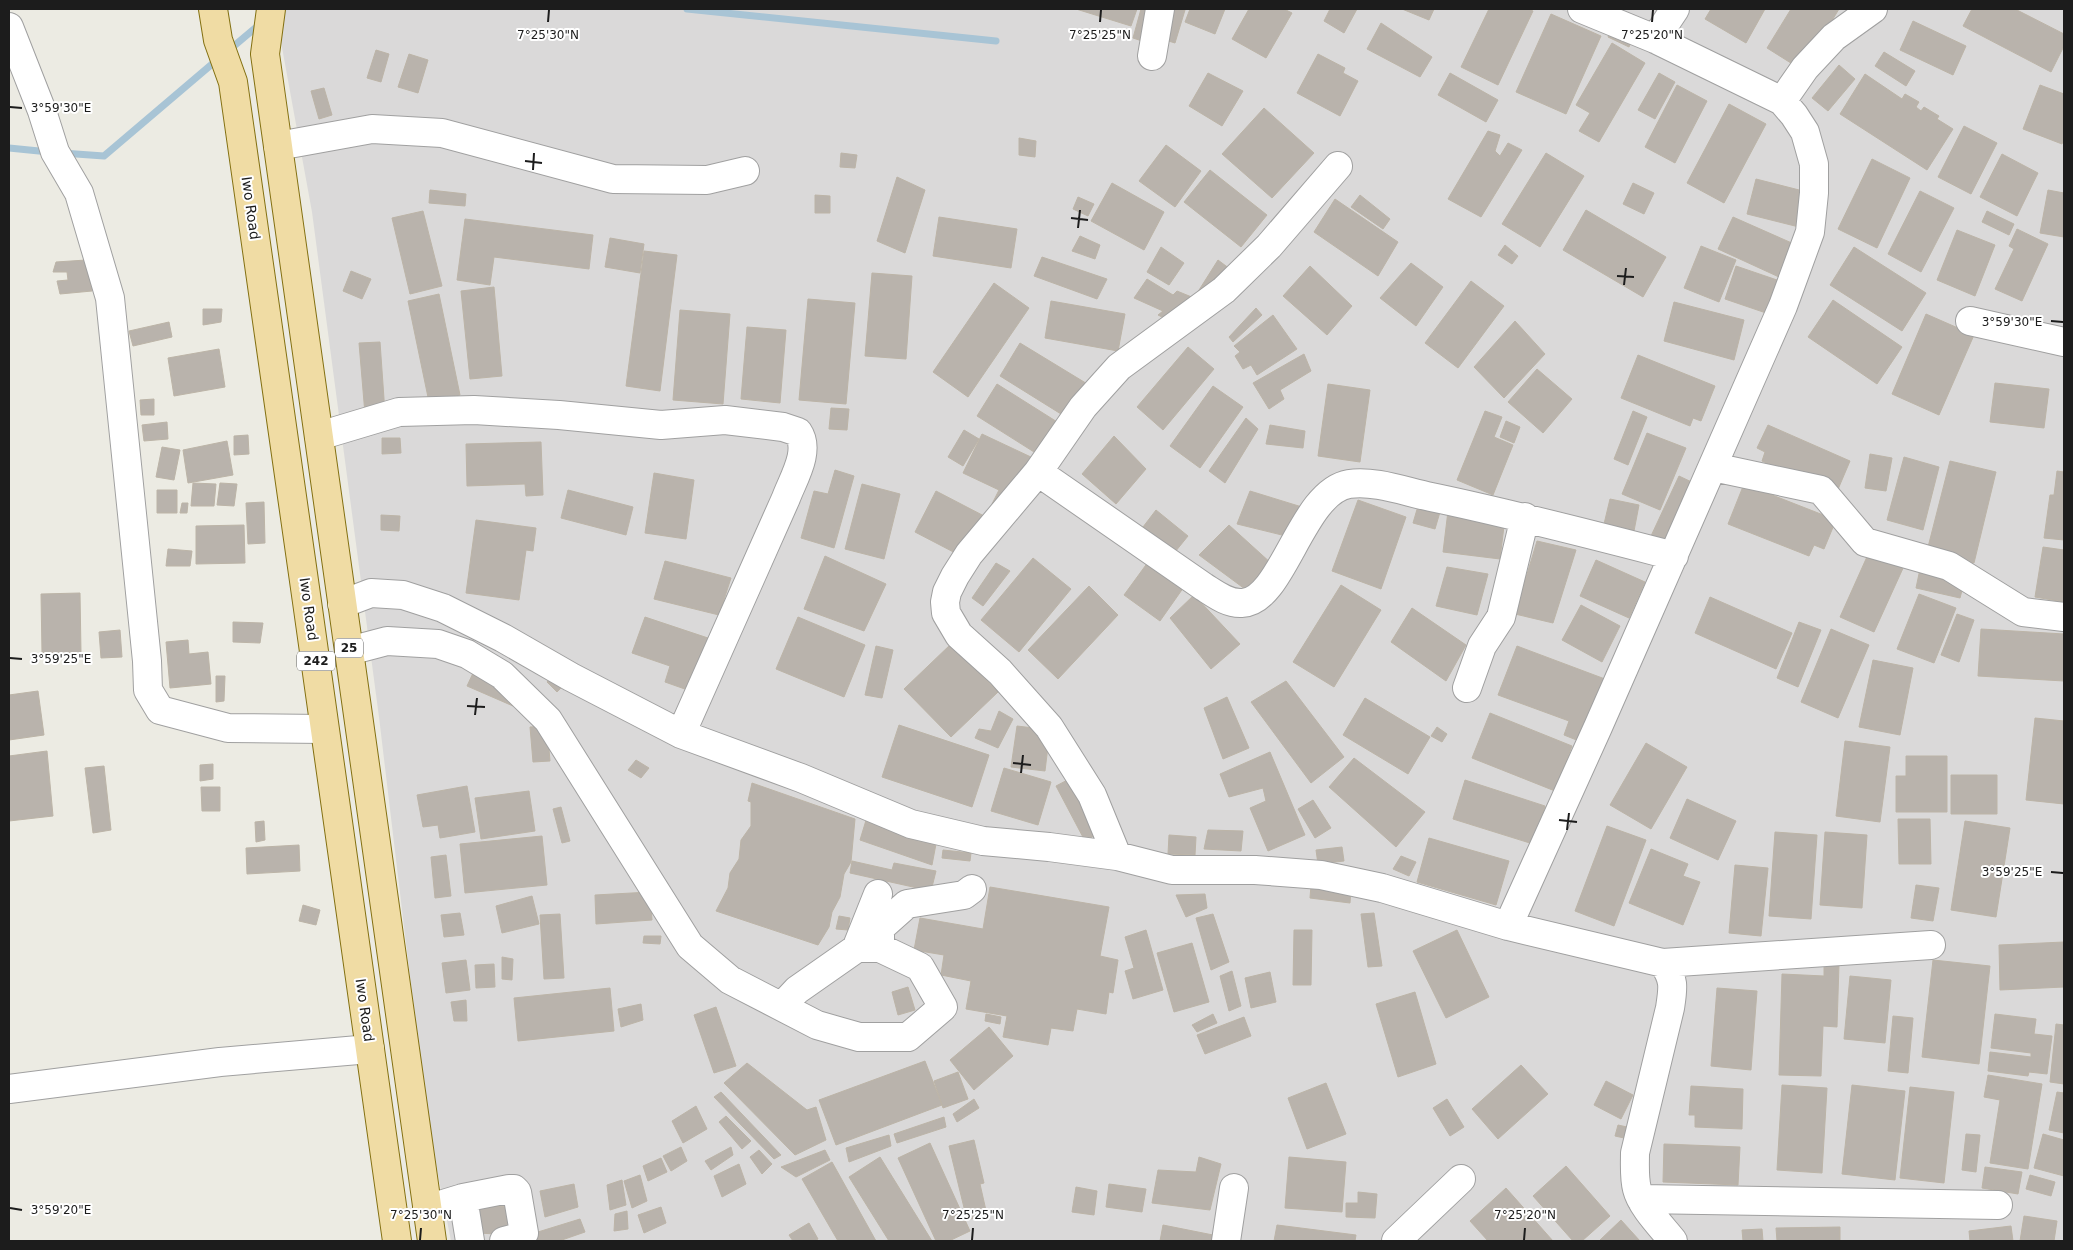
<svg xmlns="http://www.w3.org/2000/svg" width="2073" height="1250" viewBox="0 0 2073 1250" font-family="'DejaVu Sans',sans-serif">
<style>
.residential{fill:#dad9d9}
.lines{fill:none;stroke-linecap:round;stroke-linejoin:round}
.stream{stroke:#a8c4d5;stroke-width:7}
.building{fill:#b9b3ac;stroke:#bcb4a7}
.minor-casing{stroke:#a0a0a0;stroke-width:30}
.major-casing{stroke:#837011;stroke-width:30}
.minor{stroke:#fff;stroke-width:28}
.major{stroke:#f0dca4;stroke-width:28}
.ticks{fill:none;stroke:#1c1c1c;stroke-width:2}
.labels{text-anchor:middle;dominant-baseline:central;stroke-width:4;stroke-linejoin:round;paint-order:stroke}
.shield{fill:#fff;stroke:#606060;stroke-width:1}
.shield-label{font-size:12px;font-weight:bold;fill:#1c1c1c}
.street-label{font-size:14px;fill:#1c1c1c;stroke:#fff}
.ticks-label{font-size:12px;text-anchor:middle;fill:#1c1c1c;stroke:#fff;stroke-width:4;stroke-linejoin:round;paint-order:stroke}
</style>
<rect width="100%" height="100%" fill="#ecebe3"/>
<path class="residential" d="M275 9H2064V1241H451L427 1119 379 717 312 212Z"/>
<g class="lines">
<path class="stream" d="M687 9 996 41
M228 51 260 24
M9 148 49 152
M62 153 104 156 218 59"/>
</g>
<path class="building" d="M1076 9H1137L1131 26Z
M1141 9H1152L1148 43 1133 38Z
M1171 9 1185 10 1175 43 1162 39Z
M1190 9H1225L1215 34 1185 22Z
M1249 9H1284L1292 13 1266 58 1232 39Z
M1330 9H1357L1344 33 1324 21Z
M1402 9H1434L1429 20Z
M1489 9H1528L1533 11 1498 85 1461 67Z
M1711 9H1765L1746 43 1705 19Z
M1791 9H1839L1802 70 1767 48Z
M1972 9H2015L2064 34V46L2051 72 1963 26Z
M1551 14 1601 36 1566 114 1516 92Z
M1913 21 1966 46 1953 75 1900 50Z
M1381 23 1432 57 1420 77 1367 49Z
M1614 24 1635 33 1629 47 1608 37Z
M1612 43 1645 63 1599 142 1579 131 1590 113 1576 105Z
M376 50 389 54 381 82 367 78Z
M1884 52 1915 71 1906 86 1875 66Z
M409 54 428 60 418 93 398 87Z
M1318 54 1345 68 1343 73 1358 81 1340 116 1297 93Z
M1839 65 1855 79 1828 111 1812 98Z
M1208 73 1243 91 1222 126 1189 106Z
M1450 73 1498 100 1486 122 1438 95Z
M1659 73 1675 82 1655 119 1638 110Z
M1865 74 1902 99 1905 94 1919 102 1916 107 1921 111 1924 107 1939 116 1937 119 1953 129 1927 170 1840 114Z
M1677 85 1707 101 1675 163 1645 147Z
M2040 85 2064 94V137L2062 144 2023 129Z
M324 88 332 115 319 119 311 91Z
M1729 104 1766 124 1724 203 1687 183Z
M1264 108 1314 153 1272 198 1222 154Z
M1964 126 1997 143 1971 194 1938 177Z
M1488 131 1500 135 1495 151 1500 156 1508 143 1522 150 1481 217 1448 199Z
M1019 138 1036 141 1035 157 1019 155Z
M1166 145 1201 171 1175 207 1139 181Z
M841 153 857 155 855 168 840 167Z
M1546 153 1584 176 1540 247 1502 224Z
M2002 154 2038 173 2017 216 1980 197Z
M1872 159 1910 178 1877 248 1838 229Z
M1210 170 1267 215 1241 247 1184 202Z
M897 177 925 190 905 253 877 241Z
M1756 179 1807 192 1799 227 1747 214Z
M1112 183 1164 212 1144 250 1091 221Z
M1633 183 1654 193 1644 214 1623 204Z
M430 190 466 194 465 206 429 203Z
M2048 190 2064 193V237L2040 233Z
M1920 191 1954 208 1921 272 1888 254Z
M815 195 830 196V213H815Z
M1360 195 1390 219 1383 229 1351 207Z
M1078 197 1094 204 1088 216 1073 209Z
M1335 199 1398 242 1378 276 1314 232Z
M1586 210 1666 257 1643 297 1563 250Z
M423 211 442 286 410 294 392 218Z
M1987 211 2014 224 2009 235 1982 222Z
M939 217 1017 229 1011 268 933 256Z
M1733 217 1794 244 1779 277 1718 249Z
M465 219 593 235 589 269 494 257 490 285 457 280Z
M2017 229 2048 244 2022 301 1995 289 2014 249 2009 246Z
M1957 230 1995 245 1975 296 1937 280Z
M1080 236 1100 245 1095 259 1072 251Z
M610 238 644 244 640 273 605 267Z
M1505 245 1518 256 1512 264 1498 255Z
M1701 246 1736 260 1719 302 1684 288Z
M1161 247 1184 263 1169 285 1147 272Z
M1854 247 1926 293 1902 331 1830 285Z
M644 251 677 255 660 391 626 386Z
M1042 257 1107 279 1097 299 1034 276Z
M86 260 92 291 60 294 57 281 68 280 67 272H53L56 262Z
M1218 260 1234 272 1174 323 1158 315 1163 311 1134 298 1147 279 1173 295 1177 291 1194 298Z
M1411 263 1443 287 1416 326 1380 298Z
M1310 266 1352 306 1327 335 1283 296Z
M1736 266 1780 281 1769 314 1725 299Z
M351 271 371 279 362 299 343 291Z
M872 273 912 276 906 359 865 356Z
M1471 281 1504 306 1458 368 1425 343Z
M994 283 1029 308 968 397 933 372Z
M494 287 502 376 470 379 461 291Z
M439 294 460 395 429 402 408 301Z
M808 299 855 303 846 404 799 400Z
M1833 300 1902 347 1877 384 1808 337Z
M1051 301 1125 314 1118 351 1045 338Z
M1674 302 1744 320 1734 360 1664 341Z
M1256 308 1262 315 1233 342 1229 337Z
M203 309H222L221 322 203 325Z
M680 310 730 314 723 404 673 400Z
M1926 314 1974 335 1939 415 1892 394Z
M1273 315 1297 349 1257 375 1251 365 1243 369 1235 356 1240 352 1234 346Z
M1515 321 1545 354 1504 398 1474 367Z
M169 322 172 337 133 346 129 331Z
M747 327 786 330 780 403 741 399Z
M380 342 385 413 365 414 359 343Z
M1020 343 1089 385 1069 419 1000 376Z
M1188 347 1214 369 1163 430 1137 407Z
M219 349 225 387 174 396 168 358Z
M1304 354 1311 371 1280 390 1284 399 1269 409 1253 383Z
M1638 355 1715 386 1701 421 1693 418 1690 426 1621 398Z
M1537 369 1572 399 1543 433 1508 402Z
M1995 383 2049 389 2044 428 1990 422Z
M997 384 1062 425 1042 457 977 416Z
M1328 384 1370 390 1360 462 1318 456Z
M1213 386 1243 407 1200 468 1170 446Z
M154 399V415H141L140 400Z
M831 408 849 409 847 430 829 429Z
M1485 411 1502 417 1494 437 1513 445 1493 495 1457 480Z
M1633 411 1647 417 1628 465 1614 459Z
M1246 418 1258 429 1225 483 1209 471Z
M1506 421 1520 427 1514 443 1500 437Z
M167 422 168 439 144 441 142 425Z
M1270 425 1305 431 1303 448 1266 444Z
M1768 425 1850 461 1836 494 1762 461 1765 452 1757 448Z
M964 430 979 439 963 466 948 457Z
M1647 433 1686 448 1660 510 1622 494Z
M982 434 1033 458 1007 511 992 504 999 490 963 473Z
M248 435 249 454 234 455V436Z
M1114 436 1146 469 1116 504 1082 474Z
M382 438H400L401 453 382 454Z
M227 441 233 475 188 483 183 450Z
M541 442 543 495 526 496 525 484 467 486 466 444Z
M162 447 180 450 174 480 156 477Z
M1870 454 1892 458 1886 491 1865 488Z
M1904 457 1939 467 1923 530 1887 520Z
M1950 461 1996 472 1974 563 1927 551Z
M835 470 854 476 834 548 801 538 814 491 828 494Z
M2057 471 2064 472V540L2044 538 2050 495H2054Z
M654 473 694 480 686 539 645 533Z
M1679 476 1700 486 1672 546 1651 536Z
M193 483 216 484 214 506H191Z
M220 483 237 484 234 506 217 505Z
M862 484 900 494 884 559 845 549Z
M1744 484 1836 520 1824 549 1814 545 1809 556 1728 524Z
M157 490H177V513H157Z
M568 490 633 507 626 535 561 518Z
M936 491 986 517 965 558 915 532Z
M1250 491 1302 507 1290 537 1237 524Z
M1610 499 1639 505 1634 531 1604 524Z
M1358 500 1406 517 1381 589 1332 571Z
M264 502 265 543 248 544 246 503Z
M182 503H188L187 513H180Z
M1418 506 1440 512 1435 529 1413 523Z
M1156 510 1188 536 1175 552 1143 527Z
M1448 511 1505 518 1500 559 1443 552Z
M381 515 400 516 399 531 381 530Z
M476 520 536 528 533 551 526 550 519 600 466 593Z
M244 525 245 563 196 564V526Z
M1229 525 1272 564 1249 592 1199 555Z
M1537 541 1576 550 1553 623 1515 614Z
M2043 547 2064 550V602L2035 597Z
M168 549 192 551 190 566H166Z
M1870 550 1904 566 1874 632 1840 617Z
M825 556 886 584 864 631 804 609Z
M1033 558 1071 589 1019 652 981 620Z
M1151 558 1186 584 1160 621 1124 595Z
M1596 560 1645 582 1629 618 1580 596Z
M665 561 731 578 719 615 654 599Z
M996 563 1010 571 983 606 972 598Z
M1447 567 1488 574 1477 615 1436 606Z
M1920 569 1965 579 1960 598 1916 588Z
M1341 585 1381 610 1334 687 1293 662Z
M1089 586 1118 615 1058 679 1028 650Z
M80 593 81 653H42L41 594Z
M1919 594 1956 608 1934 663 1897 649Z
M1194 595 1240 644 1211 669 1170 618Z
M1710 597 1792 633 1776 669 1695 633Z
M1581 605 1620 626 1602 662 1562 640Z
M1412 608 1466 645 1446 681 1391 642Z
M1957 614 1974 620 1959 662 1941 655Z
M645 617 717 641 699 694 665 682 670 666 632 653Z
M798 617 865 645 844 697 776 669Z
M233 622 263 623 260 643 233 642Z
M1799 622 1821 630 1798 687 1777 678Z
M1831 629 1869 645 1838 718 1801 702Z
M1981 629 2064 634V681L1978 676Z
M120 630 122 657 101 658 99 632Z
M188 640 189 654 208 652 211 684 170 688 166 642Z
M951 644 998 692 951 737 904 689Z
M876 646 893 650 882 698 865 695Z
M1517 646 1613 682 1589 745 1564 735 1569 721 1498 695Z
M1873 660 1913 668 1900 735 1859 727Z
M474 671 518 697 513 706 467 686Z
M556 672 567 682 557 692 547 682Z
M216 676H225L224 701 216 702Z
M1286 681 1344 757 1311 783 1251 702Z
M38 691 44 735 9 740V695Z
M1227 697 1249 748 1223 759 1204 708Z
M1365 698 1430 737 1408 774 1343 735Z
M999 711 1013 719 998 748 975 738 979 729 991 731Z
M1490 713 1572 746 1555 791 1472 758Z
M2035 718 2064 721V804L2026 800Z
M899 725 989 755 972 807 882 777Z
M547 726 550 761 533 762 530 727Z
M1017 726 1050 730 1045 771 1011 767Z
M1437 727 1447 734 1442 742 1431 736Z
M1845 741 1890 747 1880 822 1836 816Z
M1646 743 1687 767 1651 829 1610 805Z
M47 751 53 816 9 821V756Z
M1270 752 1305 835 1268 851 1250 808 1266 801 1263 788 1229 797 1220 774Z
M1906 756H1947V812H1896V776H1906Z
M1354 758 1425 812 1396 847 1329 787Z
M636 760 649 768 641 778 628 770Z
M213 764V779L200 781V765Z
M104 766 111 830 93 833 85 768Z
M1004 768 1051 782 1038 825 991 811Z
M1077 775 1106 829 1085 841 1056 786Z
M1951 775H1997V814H1951Z
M1465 780 1545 806 1533 844 1453 819Z
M752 783 855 819 851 862 844 874 840 897 832 912 829 927 818 945 716 911 728 888 730 873 739 859 741 840 751 826V802L748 801Z
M467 786 475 832 440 838 438 825 423 827 417 795Z
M201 787H220V811H202Z
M529 791 535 831 481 839 475 798Z
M1687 799 1736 821 1718 860 1670 838Z
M1313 800 1331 828 1315 838 1298 809Z
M561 807 570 841 562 843 553 809Z
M867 817 936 844 932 865 860 840Z
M1898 819H1930L1931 864H1899Z
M264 821 265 840 256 842 255 822Z
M1965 821 2010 828 1996 917 1951 910Z
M1607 826 1646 840 1614 926 1575 911Z
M1208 830 1243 831 1241 851 1204 849Z
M1775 832 1817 835 1811 919 1769 916Z
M1825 832 1867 835 1862 908 1820 905Z
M1169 835 1196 837 1195 855 1168 854Z
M542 836 547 885 465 893 460 844Z
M1429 838 1509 861 1496 905 1417 882Z
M299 845 300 871 247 874 246 848Z
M1342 847 1344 861 1318 864 1316 850Z
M1651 849 1688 864 1683 876 1700 882 1683 925 1629 903Z
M943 850 971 853 970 861 942 858Z
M446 855 451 896 435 898 431 857Z
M1401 856 1416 862 1409 876 1393 869Z
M852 861 892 870 894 863 936 871 931 891 850 873Z
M1735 865 1768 868 1761 936 1729 933Z
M1311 885 1351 889 1350 903 1310 898Z
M1916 885 1939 888 1933 921 1911 918Z
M990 887 1109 907 1100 956 1118 960 1113 993 1109 992 1106 1014 1077 1009 1073 1031 1051 1028 1048 1045 1003 1037 1007 1016 966 1009 971 981 941 975 944 955 914 950 920 918 983 929Z
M650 892 652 920 596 924 595 895Z
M1205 894 1207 908 1186 917 1176 895Z
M532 896 539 924 502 933 496 906Z
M303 905 320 910 316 925 299 921Z
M460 913 464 935 444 937 441 915Z
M1374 913 1382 966 1368 967 1361 914Z
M560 914 564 978 544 979 540 915Z
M1213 914 1229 962 1211 970 1196 918Z
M839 916 850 918 848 930 836 929Z
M1146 930 1163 990 1133 999 1125 971 1134 968 1125 937Z
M1294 930H1312L1311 985H1293Z
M1457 930 1489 997 1446 1018 1413 951Z
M644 936H661L660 944 643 943Z
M2064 942V987L2000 990 1999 945Z
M1192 943 1209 1002 1174 1012 1157 953Z
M502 957 513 959 512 980 502 979Z
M466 960 470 990 446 993 442 963Z
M1933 960 1990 966 1979 1064 1922 1057Z
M494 964 495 987 476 988 475 965Z
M1824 964H1839L1837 1027 1823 1026 1821 1076 1779 1075 1782 974 1824 976Z
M1232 971 1241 1006 1229 1011 1220 976Z
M1270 972 1276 1002 1251 1008 1245 978Z
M1850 976 1891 980 1885 1043 1844 1039Z
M908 987 915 1010 898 1015 892 992Z
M610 988 614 1031 518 1041 514 998Z
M1717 988 1757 991 1751 1070 1711 1066Z
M1415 992 1436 1064 1398 1077 1376 1004Z
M466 1000 467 1021H454L451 1002Z
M641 1004 643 1020 621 1027 618 1009Z
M716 1007 736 1066 714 1073 694 1015Z
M986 1014 1001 1017 1000 1024 985 1021Z
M1213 1014 1217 1023 1197 1032 1192 1025Z
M1995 1014 2036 1019 2034 1034 2052 1036 2047 1074 2029 1072 2028 1076 1988 1071 1990 1052 2031 1057V1053L1991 1048Z
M1893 1016 1913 1018 1908 1073 1888 1071Z
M1244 1017 1251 1036 1205 1054 1197 1035Z
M2056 1024 2064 1025V1084L2050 1082Z
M989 1027 1013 1056 974 1090 950 1060Z
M925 1061 942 1105 836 1145 819 1100Z
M747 1063 807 1110 816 1107 826 1140 795 1155 724 1083Z
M1521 1065 1548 1094 1498 1139 1472 1109Z
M958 1072 968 1099 943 1108 934 1081Z
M1988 1075 2042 1084 2028 1169 1990 1163 2000 1100 1984 1097Z
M1606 1081 1633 1095 1621 1119 1594 1105Z
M1326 1083 1346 1134 1307 1149 1288 1098Z
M1782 1085 1827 1088 1822 1173 1777 1170Z
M1852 1085 1905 1091 1895 1180 1842 1174Z
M1691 1086 1743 1089 1742 1129 1695 1127V1115H1689Z
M1910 1087 1954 1092 1944 1183 1900 1178Z
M721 1092 781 1155 774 1159 714 1097Z
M2057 1092 2064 1093V1133L2049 1130Z
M974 1099 979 1108 957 1122 953 1114Z
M1447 1099 1464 1127 1450 1136 1433 1108Z
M696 1106 707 1129 683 1143 672 1121Z
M726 1116 751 1141 742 1149 719 1122Z
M944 1117 946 1127 897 1143 894 1134Z
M1618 1125 1636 1129 1633 1140 1615 1136Z
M1966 1134 1980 1135 1976 1172 1962 1170Z
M2043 1134 2064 1140V1176L2034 1168Z
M889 1135 891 1146 849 1162 846 1148Z
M974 1140 984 1183 980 1184 987 1215 967 1220 949 1146Z
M930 1143 970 1231 949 1241H936L898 1158Z
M1664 1144 1740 1147 1738 1185 1663 1182Z
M681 1147 687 1161 671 1171 663 1156Z
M731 1147 733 1155 711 1170 705 1161Z
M759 1150 772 1164 762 1174 750 1157Z
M825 1150 830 1160 796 1177 781 1167Z
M880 1157 932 1241H889L849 1177Z
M1199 1157 1221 1164 1210 1210 1152 1203 1158 1170 1196 1172Z
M1289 1157 1346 1162 1342 1212 1285 1208Z
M661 1158 667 1172 648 1181 643 1166Z
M832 1162 876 1241H838L802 1179Z
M739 1164 746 1184 722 1197 714 1176Z
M1566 1166 1610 1216 1582 1241H1573L1533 1196Z
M1985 1167 2022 1172 2018 1194 1982 1188Z
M640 1175 647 1201 632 1208 624 1181Z
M2030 1175 2055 1182 2051 1196 2026 1189Z
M622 1180 626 1205 610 1210 607 1185Z
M574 1184 578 1207 545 1217 540 1191Z
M1109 1184 1146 1189 1142 1212 1106 1207Z
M1076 1187 1097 1191 1094 1215 1072 1212Z
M1506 1188 1553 1241H1488L1470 1221Z
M1358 1192 1377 1194 1375 1218 1346 1217V1203H1358Z
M478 1206 517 1207 516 1235 477 1233Z
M661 1207 666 1223 644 1233 638 1215Z
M627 1211 628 1229 614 1231 615 1214Z
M2024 1216 2057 1221 2054 1241H2020Z
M580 1219 585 1232 559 1241H527L525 1236Z
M1621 1220 1640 1241H1599Z
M809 1223 818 1239 814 1241H793L789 1235Z
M1163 1225 1213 1235 1212 1241H1160Z
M1277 1225 1356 1235 1355 1241H1274Z
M2011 1226 2013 1241H1970L1969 1231Z
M1840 1227V1241H1777L1776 1228Z
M1762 1229 1763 1241H1743L1742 1230Z"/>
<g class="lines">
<g class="minor-casing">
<path id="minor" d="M9 27 42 111 55 152 79 193 110 298 147 661 148 690 160 710 228 728 324 729
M1655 39 1675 9
M1152 56 1160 9
M1782 101 1805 68 1834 37 1873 9
M278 146 372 129 442 133 613 179 707 180 745 171
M1970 321 2064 342
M319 436 399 412 474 410 559 415 661 425 725 420 783 427 798 432C811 451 793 479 786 498L681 734
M1713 467 1821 490 1865 542 1949 566 2023 612 2064 617
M1038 472 1204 587C1215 594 1228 604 1242 603 1283 602 1301 492 1349 484 1375 480 1406 492 1431 497 1513 514 1593 535 1674 556
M342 604 371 593 403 595 443 608 503 638 571 677 681 734 801 778 911 824 983 841 1049 847 1117 856 1172 870H1255L1321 875 1382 888 1508 926 1663 963 1931 945
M349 651 387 641 438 644 467 654 502 675 548 720 690 946 730 980 817 1025 859 1037H908L943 1007 920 967 880 948H857L797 990 782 1006
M1467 688 1482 646 1501 617 1525 517
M1117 856 1092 795 1049 727 1000 672 959 635 946 613 945 602 947 592 955 576 969 554 1038 472 1083 407 1119 367 1224 290 1269 246 1338 166
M1508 926 1598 727 1783 306 1810 232 1814 193V164L1805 132 1794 115 1782 101 1655 39 1582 9
M858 944 878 894
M880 948V928L907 904 964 895 972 889
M1663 963C1675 980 1673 988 1670 1008L1635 1153C1635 1165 1634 1178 1637 1189 1641 1206 1662 1227 1673 1241
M9 1089 220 1062 370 1049
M463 1198 509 1189H514L517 1192 524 1233 520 1237 504 1241
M1641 1199 1998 1205
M427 1209 463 1198 470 1241
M1226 1241 1234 1188
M1396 1241 1461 1179"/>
</g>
<g class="major-casing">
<path id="major" d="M213 9 218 40 233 82C289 468 342 855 397 1241
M271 9 265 54 432 1241"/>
</g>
<use href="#minor" class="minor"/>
<use href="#major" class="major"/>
</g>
<path class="ticks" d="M548 22 549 10M1100 22 1101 10M1652 22 1653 10M10 107 22 108M525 161 542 163M533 170 534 153M1071 218 1088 220M1078 228 1080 210M1617 276 1634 277M1624 285 1626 268M2051 321 2063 322M10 658 22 659M467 706 485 707M475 715 477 698M1013 763 1031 765M1021 773 1023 755M1559 820 1577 822M1567 830 1569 813M2051 872 2063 873M10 1208 22 1210M420 1240 421 1228M972 1240 973 1228M1524 1240 1525 1228"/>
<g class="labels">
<g class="shield">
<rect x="335" y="638.5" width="28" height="19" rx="4"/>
<rect x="297" y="651.5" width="38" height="19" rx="4"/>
</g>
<g class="shield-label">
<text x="349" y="648">25</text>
<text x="316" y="661">242</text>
</g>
<g class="street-label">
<text transform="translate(251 208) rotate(82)">Iwo Road</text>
<text transform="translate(309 609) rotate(82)">Iwo Road</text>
<text transform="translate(365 1010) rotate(82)">Iwo Road</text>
</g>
</g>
<g class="ticks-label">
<text x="548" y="39">7°25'30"N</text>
<text x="1100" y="39">7°25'25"N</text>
<text x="1652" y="39">7°25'20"N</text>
<text x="61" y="112">3°59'30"E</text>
<text x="2012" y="326">3°59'30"E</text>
<text x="61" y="663">3°59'25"E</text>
<text x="2012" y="876">3°59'25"E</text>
<text x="61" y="1214">3°59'20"E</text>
<text x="421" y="1219">7°25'30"N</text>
<text x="973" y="1219">7°25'25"N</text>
<text x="1525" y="1219">7°25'20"N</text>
</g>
<rect width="2073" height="1250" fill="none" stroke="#1c1c1c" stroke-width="20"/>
</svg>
